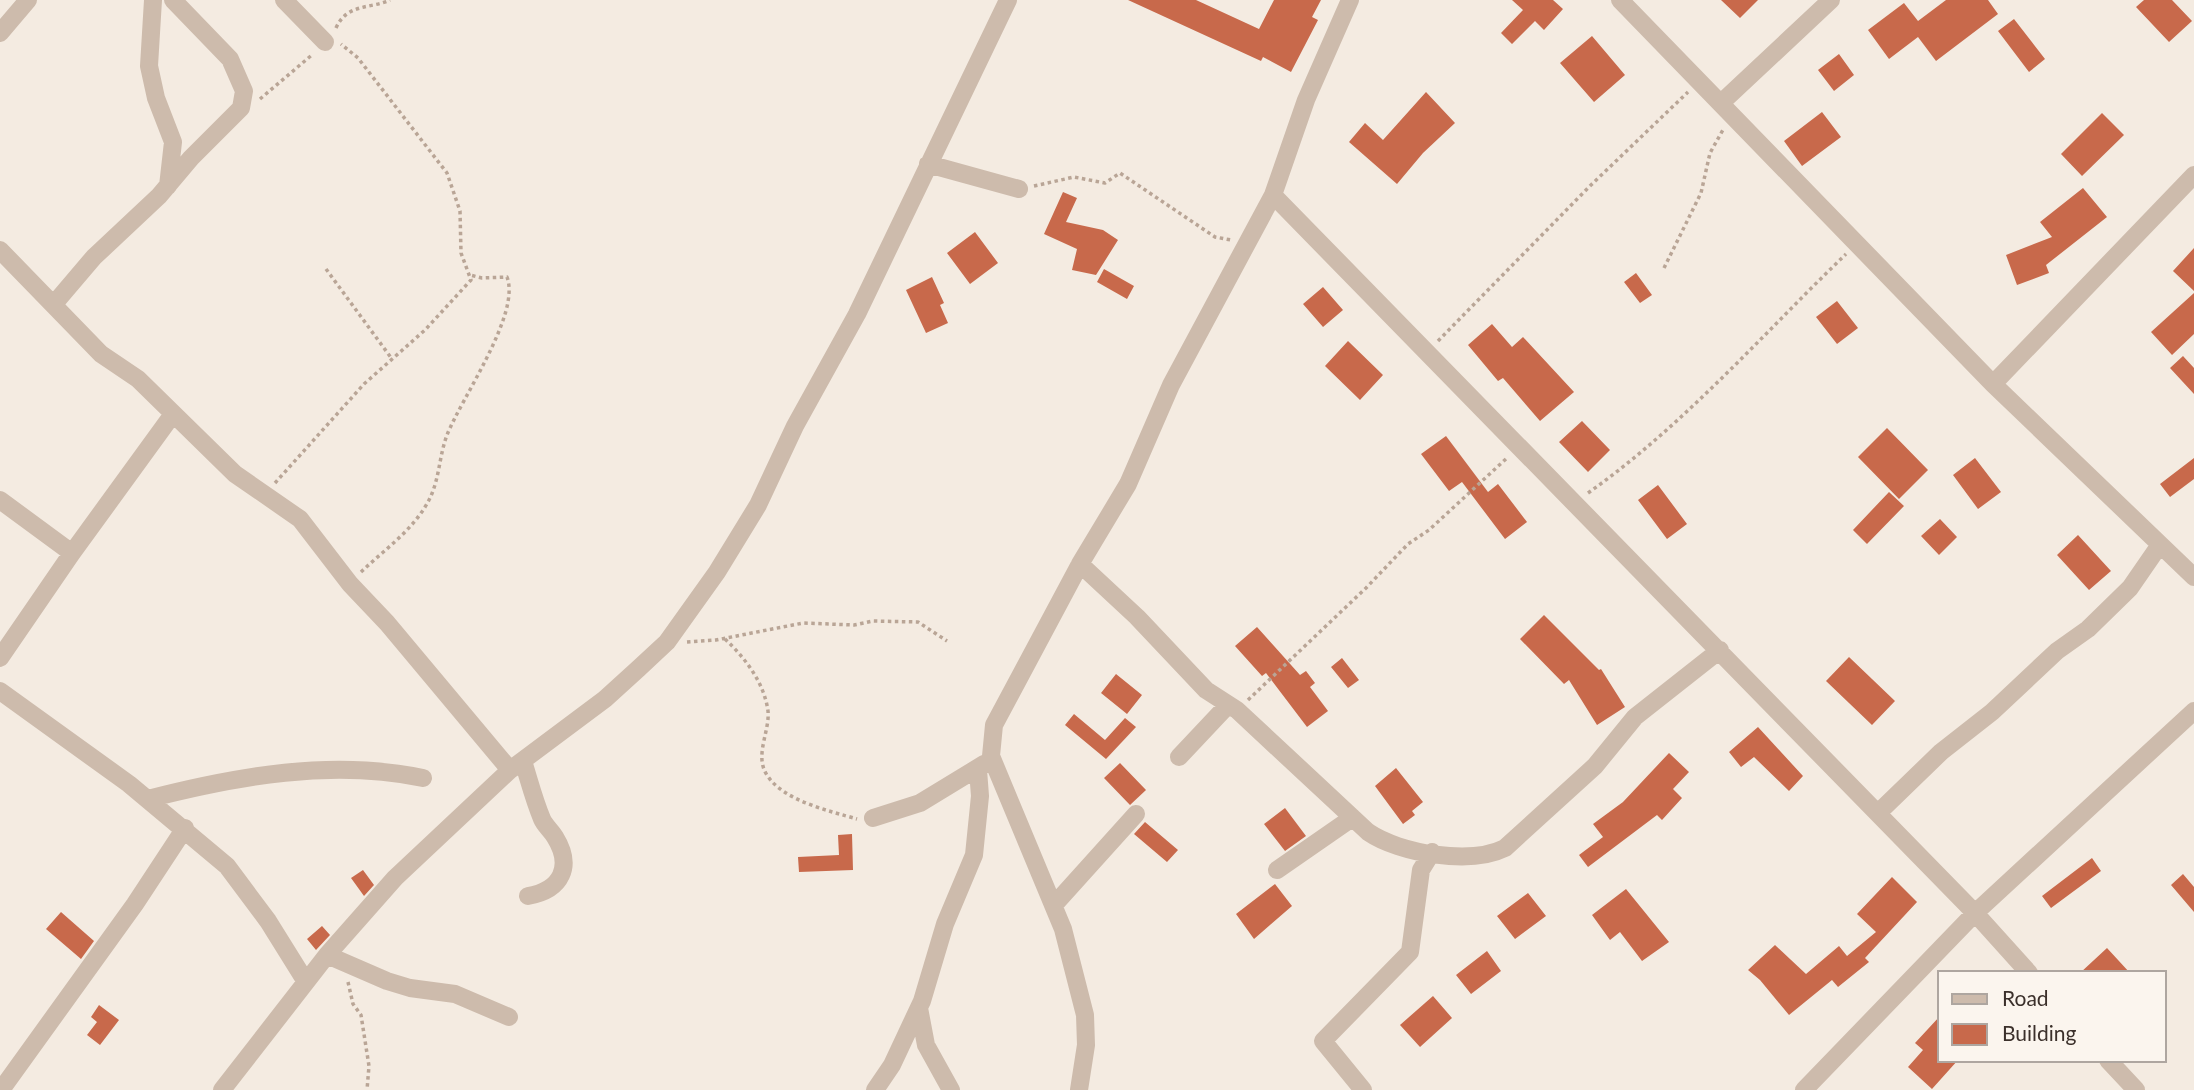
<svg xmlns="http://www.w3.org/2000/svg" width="2194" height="1090" viewBox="0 0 2194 1090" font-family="Lato,sans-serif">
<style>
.building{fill:#c8694b}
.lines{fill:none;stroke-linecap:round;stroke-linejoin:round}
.path{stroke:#b9a596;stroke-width:3.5;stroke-dasharray:3.5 3.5;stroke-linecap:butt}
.minor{stroke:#cdbbac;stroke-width:18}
</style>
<rect width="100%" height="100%" fill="#f4ebe1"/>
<path class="building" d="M1128 0H1196L1259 29 1274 0H1321L1312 17 1318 20 1291 72 1263 57 1261 61Z
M1512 0H1553L1563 9 1544 30 1535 21 1512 44 1501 33 1523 10Z
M1721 0H1758L1740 18Z
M1946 0H1988L1998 14 1936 61 1918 37 1889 59 1868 30 1904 3 1918 21Z
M2144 0H2172L2192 21 2169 42 2136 7Z
M2014 19 2045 59 2029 72 1998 31Z
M1592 36 1625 75 1594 102 1560 63Z
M1839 54 1854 75 1834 91 1818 70Z
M1426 92 1455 123 1423 153 1397 184 1349 142 1365 123 1383 140Z
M1822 112 1841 137 1802 166 1784 141Z
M2102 113 2124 135 2082 176 2061 154Z
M2083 188 2107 217 2046 265 2049 273 2017 285 2006 255 2052 237 2040 222Z
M1063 192 1077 198 1066 222 1103 230 1118 240 1096 275 1072 270 1077 249 1044 234Z
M975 232 998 263 970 284 947 253Z
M2194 248V291L2173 271Z
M1104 269 1134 286 1127 299 1097 282Z
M1636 273 1652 295 1640 303 1624 282Z
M932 277 944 303 940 305 948 323 926 333 906 290Z
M1323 287 1343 310 1323 327 1303 304Z
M2194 293V334L2172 355 2151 332Z
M1837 301 1858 328 1837 344 1816 317Z
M1492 324 1512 347 1523 337 1574 392 1540 421 1503 378 1498 381 1468 345Z
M1348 341 1383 375 1360 400 1325 366Z
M2183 356 2194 368V394L2170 368Z
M1582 421 1610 450 1588 472 1559 442Z
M1887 428 1928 470 1899 499 1858 457Z
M1446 436 1488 492 1498 484 1527 522 1505 539 1462 482 1449 491 1421 454Z
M1975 458 2001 492 1978 509 1953 475Z
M2194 458V479L2170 497 2160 484Z
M1658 485 1687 524 1667 539 1638 500Z
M1889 492 1904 506 1867 544 1853 530Z
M1940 519 1957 537 1939 555 1921 536Z
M2078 535 2111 571 2089 590 2057 555Z
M1544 615 1599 670 1601 669 1625 707 1597 725 1569 680 1564 684 1520 639Z
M1257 627 1300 675 1306 671 1315 683 1310 687 1328 711 1307 727 1266 673 1262 676 1235 646Z
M1849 657 1895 701 1872 725 1826 681Z
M1342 658 1359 680 1348 688 1331 667Z
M1116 674 1142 695 1127 714 1101 693Z
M1074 714 1105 740 1125 718 1136 727 1106 759 1065 725Z
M1758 727 1803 776 1789 791 1754 757 1741 767 1729 752Z
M1669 753 1689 772 1673 789 1682 798 1662 820 1657 815 1588 867 1579 855 1603 837 1593 824 1623 802Z
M1120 763 1146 790 1130 805 1104 778Z
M1396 768 1423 802 1412 811 1415 815 1403 824 1375 786Z
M1285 808 1306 836 1285 851 1264 824Z
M1145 822 1178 850 1167 862 1134 834Z
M852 834 853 870 799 872 798 857 839 855 838 835Z
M2092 858 2101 871 2051 908 2042 896Z
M363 870 374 885 364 896 351 878Z
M2183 874 2194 887V912L2171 885Z
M1892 877 1917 902 1865 958 1869 962 1838 987 1832 980 1789 1015 1760 980 1748 970 1775 945 1806 974 1839 946 1847 956 1876 932 1857 914Z
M1275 884 1292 906 1254 939 1236 914Z
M1626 889 1669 942 1642 961 1620 932 1610 940 1592 915Z
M1528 893 1546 916 1515 939 1497 916Z
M61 912 94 941 81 959 46 929Z
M322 926 330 935 316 950 307 939Z
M2107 948 2130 973H2080Z
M1487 951 1501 971 1471 994 1456 975Z
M1433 996 1452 1018 1420 1047 1400 1025Z
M99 1005 119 1020 100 1045 87 1035 97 1022 91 1017Z
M1940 1016V1060H1958L1932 1089 1908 1067 1923 1050 1915 1043Z"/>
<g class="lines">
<path class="path" d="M336 28C347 3 371 9 390 0
M260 99 313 54
M1034 186 1074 177 1105 183 1120 173 1215 237 1231 240
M1664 268 1701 193 1710 153 1724 128
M326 269 392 359
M1438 341 1591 185 1688 92
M275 483 364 384 425 330 471 280 461 253 460 211 447 173 358 58 341 44
M1588 493C1683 426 1762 335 1846 254
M361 572C383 551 409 533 425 507 440 484 438 459 447 435 462 397 521 314 507 277L482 278 470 275
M725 639C745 658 764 682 768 711 770 731 754 756 767 775 783 801 830 811 857 819
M687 642 716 640 803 623 854 625 873 621 918 622 947 641
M1248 700 1366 588 1408 544 1429 530 1508 457
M348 982 353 1004 361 1015 369 1066 367 1090"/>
<path class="minor" d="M153 0 149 66 156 98 173 142 168 186
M284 0 325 42
M1620 0 1993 384 2194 577
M0 33 28 0
M1721 103 1831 0
M928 164 1019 189
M1273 195 1975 913 2029 973
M0 250 101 354 138 379 235 474 300 519 350 584 387 623 510 770
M54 304 94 257 159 196 191 158 241 108 244 91 230 59 173 0
M1993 384 2194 175
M0 500 72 553
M1080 564 1137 617 1206 690 1237 710 1368 832C1400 854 1471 865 1505 848L1595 766 1635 717 1720 650
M0 658 72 553 173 414
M0 691 129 784 227 866 268 921 306 982
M1179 757 1227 706
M523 761C529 780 534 800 542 819 545 826 551 830 555 837 573 866 562 890 528 896
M148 799C238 776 331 759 423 778
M1878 813 1941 752 1992 712 2057 651 2088 629 2130 588 2159 546
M873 818 920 803 984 764
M1277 870 1352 818
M1054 905 1136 814
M327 955 387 981 410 988 455 994 509 1017
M919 1008 926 1045 951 1090
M2108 1060 2136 1090
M1 1090 135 904 185 828
M222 1090 327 955 395 878 510 770 605 699 638 669 667 642 717 572 758 505 795 426 857 314 1008 0
M875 1090 892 1065 922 1001 945 924 974 855 980 796 978 770
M1079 1090 1086 1045 1085 1015 1063 929 991 756 994 725 1080 564 1128 484 1171 385 1273 195 1306 100 1350 0
M1363 1090 1323 1041 1410 952 1421 870 1432 852
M1804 1090 1975 913 2194 711"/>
</g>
<rect x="1938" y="971" width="228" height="91" fill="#fbf5ee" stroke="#aea6a0" stroke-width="2"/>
<rect x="1952" y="994" width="35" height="10" fill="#cdbbac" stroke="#aea6a0" stroke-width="2"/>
<text x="2002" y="1006" font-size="21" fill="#3b302b">Road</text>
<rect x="1952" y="1024" width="35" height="21" fill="#c8694b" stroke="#aea6a0" stroke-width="2"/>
<text x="2002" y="1041" font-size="21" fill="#3b302b">Building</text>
</svg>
